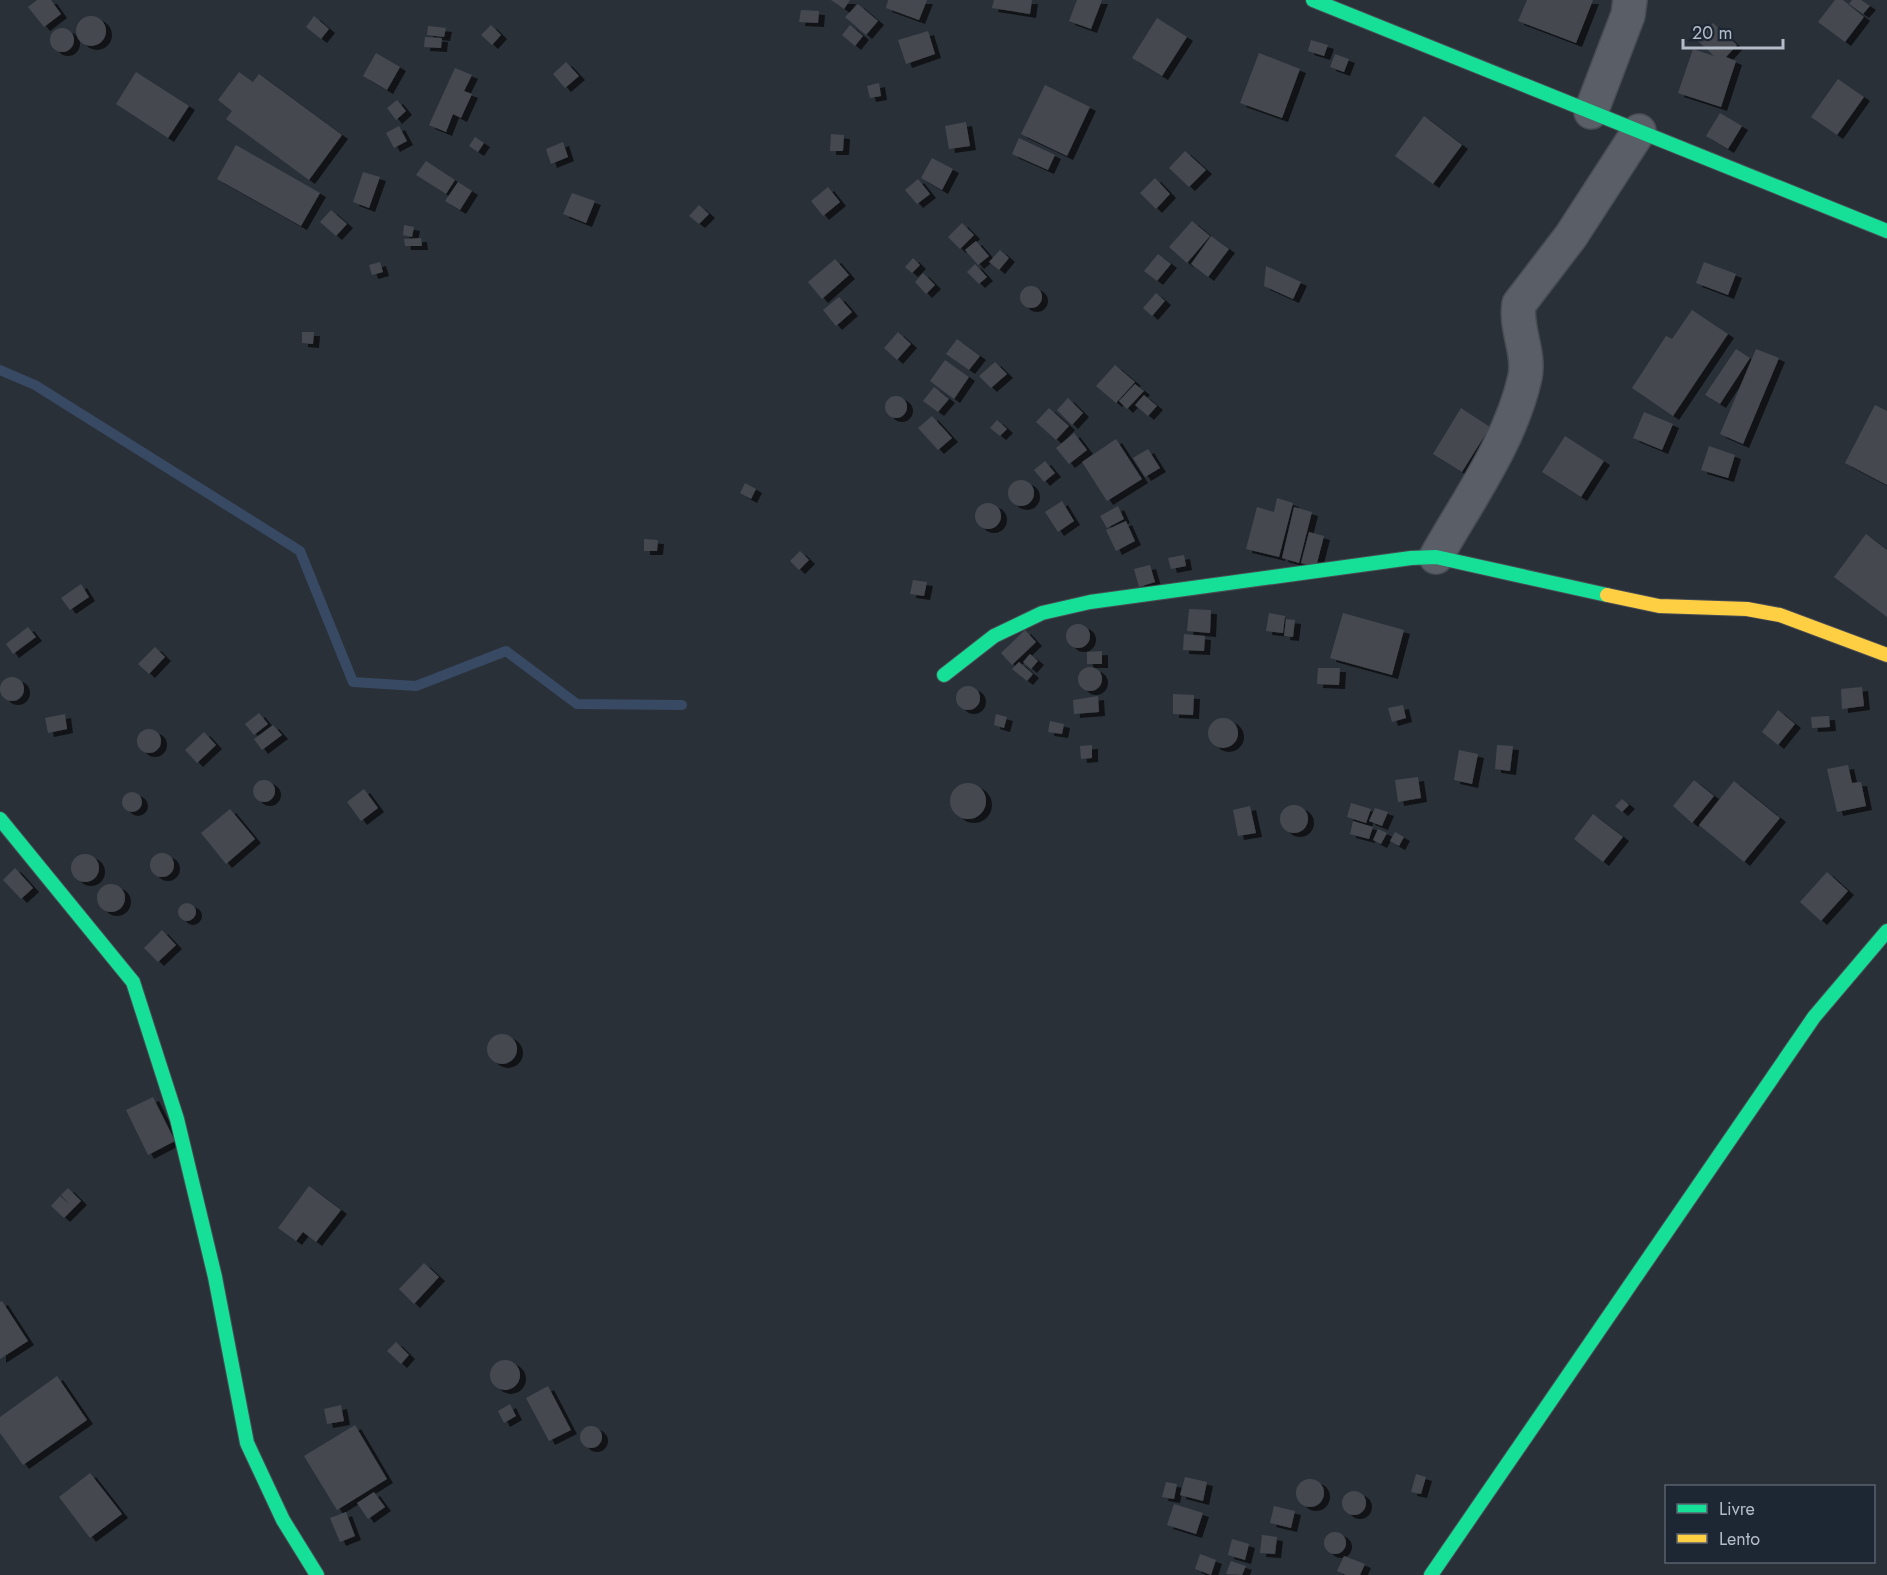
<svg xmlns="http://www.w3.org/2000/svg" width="1887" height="1575" viewBox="0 0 1887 1575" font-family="Jost,sans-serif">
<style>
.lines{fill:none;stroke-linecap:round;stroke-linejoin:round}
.stream{stroke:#384963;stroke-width:10}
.building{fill:#444950;filter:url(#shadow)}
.street-casing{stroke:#484c53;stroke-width:36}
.fast-casing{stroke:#484c53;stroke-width:16}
.slow-casing{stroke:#484c53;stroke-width:16}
.street{stroke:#5a5e66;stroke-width:33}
.fast{stroke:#16e098;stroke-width:14}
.slow{stroke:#ffcf43;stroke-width:14}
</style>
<defs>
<filter id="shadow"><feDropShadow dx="6" dy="4" stdDeviation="0" flood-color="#0009"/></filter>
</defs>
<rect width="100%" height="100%" fill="#2a3038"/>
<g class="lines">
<path class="stream" d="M0 370 35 385 300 551 353 682 416 686 506 651 577 704 682 705"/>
</g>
<path class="building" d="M37 0H51L61 14 44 27 28 7Z
M831 0H850L844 9Z
M888 0H927L919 20 886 8Z
M994 0H1032L1030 14 992 8Z
M1077 0H1102L1091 29 1069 21Z
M1527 0H1593L1576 43 1518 21Z
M1835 0H1843L1864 17 1845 42 1818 22Z
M1852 0H1861L1870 6 1863 14 1849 4Z
M858 4 878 21 866 35 845 17Z
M801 10 819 11 818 23 799 22Z
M314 16 329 29 321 39 306 27Z
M76 31a15 15 0 1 1 30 0a15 15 0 1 1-30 0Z
M1157 18 1187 37 1162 76 1132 58Z
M1713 23 1737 45 1726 57 1736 61 1721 107 1678 93 1693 49 1714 56 1697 40Z
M491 25 501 35 492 45 481 35Z
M850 25 863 36 855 46 842 35Z
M428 26 446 28 444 37 427 35Z
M50 40a12 12 0 1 1 24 0a12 12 0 1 1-24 0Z
M928 31 935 54 906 64 898 40Z
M425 37 442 38 441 48 424 47Z
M1311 40 1328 45 1324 56 1308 51Z
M376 53 400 67 387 90 363 76Z
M1259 53 1300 69 1282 118 1240 103Z
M1335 54 1349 59 1344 72 1330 67Z
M566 62 579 76 565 88 553 74Z
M455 68 472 75 464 91 472 94 461 118 453 114 446 132 429 125Z
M136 72 189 106 168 138 116 104Z
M239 72 253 82 259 74 342 135 309 180 226 119 232 111 218 100Z
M1838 79 1864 97 1837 135 1811 117Z
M879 83 881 96 870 98 867 86Z
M1045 85 1090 107 1067 156 1021 134Z
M397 100 406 111 396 120 387 108Z
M1720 113 1742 126 1728 149 1706 136Z
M1424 116 1462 145 1433 184 1395 156Z
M966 122 970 146 949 149 945 126Z
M399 126 407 141 394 148 386 133Z
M831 134 844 135 843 151H830Z
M475 137 484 143 478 152 469 146Z
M1019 138 1055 155 1048 170 1012 154Z
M563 142 568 157 551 164 546 149Z
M236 145 320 193 301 226 217 179Z
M1185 151 1206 170 1189 187 1169 168Z
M932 158 953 169 942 190 921 178Z
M426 161 455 180 446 194 416 175Z
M363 172 380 177 369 208 353 202Z
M1155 178 1170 194 1156 209 1140 193Z
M918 179 930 194 917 204 905 190Z
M458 182 472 191 460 210 445 201Z
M828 187 840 202 823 216 811 201Z
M572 193 595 201 586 223 563 214Z
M699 205 709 214 699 224 689 216Z
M331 210 347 224 336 236 320 222Z
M1192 221 1210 236 1187 263 1169 247Z
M962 223 974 235 960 249 948 237Z
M404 225 414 227 412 237 403 235Z
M1211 236 1229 249 1208 277 1191 264Z
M421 238 422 246H405L404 239Z
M976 241 989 256 978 265 965 250Z
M1000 250 1009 258 999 270 989 262Z
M1158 254 1171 264 1157 281 1144 271Z
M913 258 920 265 912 273 905 267Z
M835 259 849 275 822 299 808 282Z
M380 262 383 272 372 275 369 265Z
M1704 262 1736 274 1728 295 1696 283Z
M975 264 987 277 979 284 967 272Z
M1266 266 1301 282 1293 299 1264 286Z
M923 273 935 285 926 294 915 282Z
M1020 297a11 11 0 1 1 22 0a11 11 0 1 1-22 0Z
M1156 293 1165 301 1152 316 1143 308Z
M839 297 852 312 836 326 823 310Z
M1692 310 1728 334 1673 416 1632 388 1666 336 1672 339Z
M302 332H314L313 344 302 343Z
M898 332 911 344 897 360 884 348Z
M957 339 980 356 969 370 946 354Z
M1736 349 1750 358 1720 404 1705 395Z
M1756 349 1779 358 1743 444 1720 434Z
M945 360 969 377 954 399 930 381Z
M995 362 1007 374 991 388 979 376Z
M1115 365 1135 382 1116 403 1096 386Z
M1135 384 1144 391 1127 409 1119 401Z
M934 387 949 399 938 412 923 401Z
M1144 395 1157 406 1148 416 1135 405Z
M885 407a11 11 0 1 1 22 0a11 11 0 1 1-22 0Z
M1068 398 1083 413 1072 425 1057 410Z
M1875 405 1887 411V485L1845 463Z
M1049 408 1069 426 1056 440 1036 422Z
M1461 408 1490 427 1462 472 1433 454Z
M1644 412 1673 424 1662 450 1633 438Z
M932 416 952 438 938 450 918 428Z
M997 420 1007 429 1000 436 990 428Z
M1074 433 1087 450 1069 464 1056 448Z
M1565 436 1604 461 1581 497 1542 472Z
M1116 439 1142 479 1107 501 1082 462Z
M1709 446 1735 455 1728 478 1701 470Z
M1148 449 1160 468 1145 477 1133 458Z
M1045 461 1055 473 1044 482 1034 470Z
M1008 493a13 13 0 1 1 26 0a13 13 0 1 1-26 0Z
M745 483 756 489 751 499 740 493Z
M1277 498 1293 503 1279 557 1246 549 1257 507 1274 512Z
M1062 501 1074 521 1058 532 1045 512Z
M975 516a13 13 0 1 1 26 0a13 13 0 1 1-26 0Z
M1118 506 1124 519 1107 528 1100 516Z
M1294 507 1312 512 1299 563 1282 558Z
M1126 521 1135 541 1116 551 1106 530Z
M1309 532 1324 536 1316 567 1301 563Z
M1866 534 1887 550V617L1834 577Z
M644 539 658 540 657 551H644Z
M800 551 809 560 799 570 790 561Z
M1184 555 1186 566 1171 569 1168 558Z
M1150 565 1155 582 1139 587 1134 569Z
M913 580 927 582 924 596 910 594Z
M81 584 89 597 70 610 61 598Z
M1189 609 1211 610 1210 633 1187 631Z
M1269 613 1285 616 1283 633 1266 631Z
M1343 613 1404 630 1392 675 1330 658Z
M1286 619 1295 620 1293 637 1284 636Z
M1066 636a12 12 0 1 1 24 0a12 12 0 1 1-24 0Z
M28 627 36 637 13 654 6 644Z
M1025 630 1036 642 1012 665 1001 653Z
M1184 634 1205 636 1204 651 1183 650Z
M155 647 165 657 149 674 138 664Z
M1102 651V664H1087V652Z
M1030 654 1038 661 1031 669 1023 662Z
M1019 662 1033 674 1027 681 1012 669Z
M1078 679a12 12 0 1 1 24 0a12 12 0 1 1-24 0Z
M1318 668H1340L1339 685 1317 684Z
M0 689a12 12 0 1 1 24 0a12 12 0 1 1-24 0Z
M956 698a12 12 0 1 1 24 0a12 12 0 1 1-24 0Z
M1862 687 1864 706 1842 709 1841 689Z
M1173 694 1194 695 1193 715 1173 714Z
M1098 696 1099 712 1074 714 1073 700Z
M1403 705 1406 718 1392 722 1388 708Z
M1778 710 1795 724 1778 745 1762 732Z
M259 713 268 724 254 735 245 724Z
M65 714 67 729 48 733 45 718Z
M996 714 1007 717 1004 728 994 725Z
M1829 716 1830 727 1812 728 1811 717Z
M1208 733a15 15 0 1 1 30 0a15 15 0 1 1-30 0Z
M1050 721 1064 724 1062 734 1048 732Z
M273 725 282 735 262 750 254 739Z
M137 741a12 12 0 1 1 24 0a12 12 0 1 1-24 0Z
M204 732 216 745 197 763 185 750Z
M1092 745V758L1081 759 1080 746Z
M1497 745 1513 746 1510 771 1495 769Z
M1459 750 1478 754 1472 784 1454 780Z
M1848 765 1852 783 1861 782 1866 806 1837 812 1827 769Z
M1418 777 1421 798 1398 802 1395 780Z
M253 791a11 11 0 1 1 22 0a11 11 0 1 1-22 0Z
M1694 780 1714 796 1692 823 1673 806Z
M1734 781 1780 818 1744 862 1699 825Z
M950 801a18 18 0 1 1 36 0a18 18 0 1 1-36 0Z
M364 789 378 808 361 821 347 802Z
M122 802a10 10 0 1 1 20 0a10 10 0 1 1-20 0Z
M1622 799 1629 805 1622 812 1615 806Z
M1351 803 1371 809 1366 823 1347 817Z
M1280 819a14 14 0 1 1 28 0a14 14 0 1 1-28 0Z
M1250 806 1256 833 1238 836 1233 810Z
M1375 808 1388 812 1382 826 1369 821Z
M230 809 255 839 226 864 201 833Z
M1593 814 1623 837 1603 862 1574 839Z
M1353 821 1373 827 1369 839 1350 834Z
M1378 829 1387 833 1381 844 1373 840Z
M1395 832 1404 837 1399 846 1390 841Z
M150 865a12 12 0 1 1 24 0a12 12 0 1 1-24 0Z
M71 868a14 14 0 1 1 28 0a14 14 0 1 1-28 0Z
M15 868 33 888 21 899 3 880Z
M1827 872 1848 891 1821 921 1800 902Z
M97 898a14 14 0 1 1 28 0a14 14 0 1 1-28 0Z
M178 912a9 9 0 1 1 18 0a9 9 0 1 1-18 0Z
M162 930 176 945 158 962 144 948Z
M487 1049a15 15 0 1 1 30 0a15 15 0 1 1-30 0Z
M153 1097 175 1141 148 1155 126 1110Z
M309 1186 341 1210 316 1242 303 1232 296 1241 278 1228Z
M68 1188 81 1201 64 1218 51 1206 60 1196 69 1204 61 1195Z
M424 1263 439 1277 414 1304 399 1289Z
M2 1301 28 1341 0 1359V1302Z
M396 1342 409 1355 401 1364 387 1351Z
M490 1375a15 15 0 1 1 30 0a15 15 0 1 1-30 0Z
M57 1376 87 1420 23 1465 0 1433V1417Z
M548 1386 571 1430 549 1441 526 1398Z
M510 1404 516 1416 504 1423 498 1411Z
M341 1405 344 1421 327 1424 324 1409Z
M355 1425 387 1479 337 1510 304 1456Z
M580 1437a11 11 0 1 1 22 0a11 11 0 1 1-22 0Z
M90 1473 122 1514 90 1538 59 1497Z
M1416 1474 1426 1477 1421 1494 1411 1492Z
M1185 1477 1207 1482 1203 1501 1180 1495Z
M1296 1493a14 14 0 1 1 28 0a14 14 0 1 1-28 0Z
M1166 1482 1177 1484 1174 1499 1162 1497Z
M1342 1503a12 12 0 1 1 24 0a12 12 0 1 1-24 0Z
M374 1492 385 1507 368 1519 357 1503Z
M1174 1504 1203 1513 1196 1534 1167 1525Z
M1274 1506 1295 1511 1291 1528 1270 1523Z
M346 1512 355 1536 340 1542 330 1518Z
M1324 1543a11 11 0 1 1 22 0a11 11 0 1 1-22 0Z
M1262 1535 1277 1537 1275 1554 1260 1553Z
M1232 1539 1249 1544 1245 1560 1228 1555Z
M1200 1554 1216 1560 1211 1575 1195 1569Z
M1344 1556 1365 1564 1360 1575H1346L1337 1571Z
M1231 1561 1246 1566 1242 1575 1226 1574Z"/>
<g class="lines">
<g class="street-casing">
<path id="street" d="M1591 112 1628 15 1630 0
M1436 557C1468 500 1511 441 1525 377 1530 352 1515 329 1519 304L1571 236 1639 131"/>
</g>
<g class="fast-casing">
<path id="fast" d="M1313 0 1887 231
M944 675 994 636 1042 613 1090 602 1411 558 1436 557 1607 595
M0 819 133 982 177 1119 215 1277 247 1443 283 1520 317 1575
M1431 1575 1814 1017 1887 931"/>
</g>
<g class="slow-casing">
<path id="slow" d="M1607 595 1659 606 1747 609 1780 615 1887 655"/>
</g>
<use href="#street" class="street"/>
<use href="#fast" class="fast"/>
<use href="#slow" class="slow"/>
</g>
<rect x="1665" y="1485" width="210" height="78" fill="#1d2633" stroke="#59626f" stroke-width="1.5"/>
<rect x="1677" y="1504" width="30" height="9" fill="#16e098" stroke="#59626f" stroke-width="1.5"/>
<text x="1719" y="1515" font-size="18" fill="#b4bcc9">Livre</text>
<rect x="1677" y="1534" width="30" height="9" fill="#ffcf43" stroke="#59626f" stroke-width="1.5"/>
<text x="1719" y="1545" font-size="18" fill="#b4bcc9">Lento</text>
<path d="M1683 39v9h100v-9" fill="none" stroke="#b4bcc9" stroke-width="3"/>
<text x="1692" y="39" font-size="18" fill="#b4bcc9" stroke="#1d2633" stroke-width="4.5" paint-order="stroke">20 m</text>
</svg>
